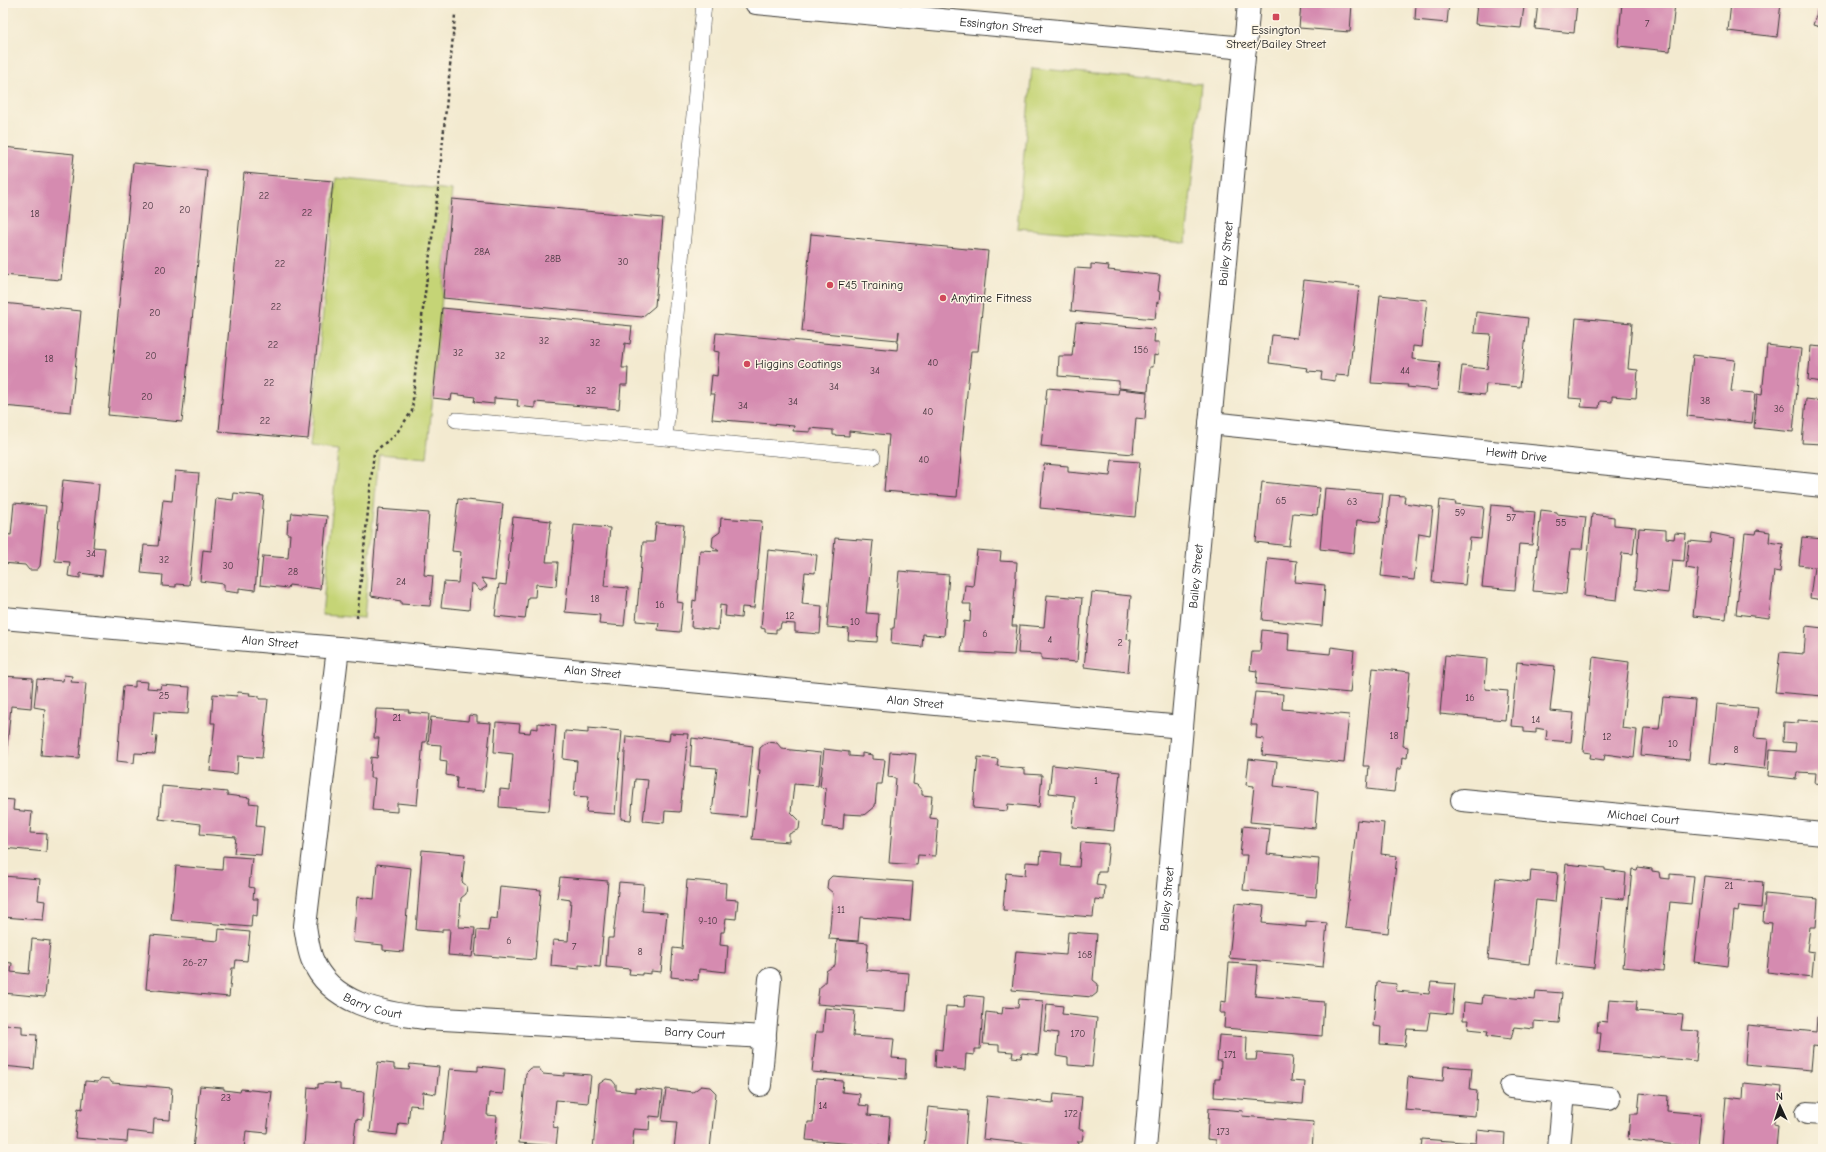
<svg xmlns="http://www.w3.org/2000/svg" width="1826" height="1152" viewBox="0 0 1826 1152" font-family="'Comic Neue',sans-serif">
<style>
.green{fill:#c5d476;stroke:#707849}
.building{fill:#d58bb0}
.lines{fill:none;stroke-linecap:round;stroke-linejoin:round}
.lane-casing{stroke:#3c3b37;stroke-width:16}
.street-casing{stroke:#3c3b37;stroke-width:24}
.path{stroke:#3c3b37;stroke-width:2.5;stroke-dasharray:3 3;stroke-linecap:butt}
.lane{stroke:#fff;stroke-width:15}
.street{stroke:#fff;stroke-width:22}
.poi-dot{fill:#d1495b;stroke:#fcf5e5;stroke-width:1.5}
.labels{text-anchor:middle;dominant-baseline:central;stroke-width:3;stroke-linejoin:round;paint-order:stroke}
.number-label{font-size:10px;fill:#4a3841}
.street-label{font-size:12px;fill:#1c1c1c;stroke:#fcf5e5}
.poi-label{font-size:12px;fill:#1c1c1c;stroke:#fcf5e5;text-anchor:start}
</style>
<rect width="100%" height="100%" fill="#fcf5e5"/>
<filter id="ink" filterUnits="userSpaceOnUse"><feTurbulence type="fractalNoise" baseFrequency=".025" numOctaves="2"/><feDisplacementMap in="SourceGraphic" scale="8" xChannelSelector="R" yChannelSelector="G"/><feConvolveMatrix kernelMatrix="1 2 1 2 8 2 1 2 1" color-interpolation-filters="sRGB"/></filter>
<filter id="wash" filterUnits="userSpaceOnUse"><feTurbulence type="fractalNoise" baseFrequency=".012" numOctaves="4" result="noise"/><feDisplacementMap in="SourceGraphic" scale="16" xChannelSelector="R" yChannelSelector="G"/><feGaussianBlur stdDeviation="0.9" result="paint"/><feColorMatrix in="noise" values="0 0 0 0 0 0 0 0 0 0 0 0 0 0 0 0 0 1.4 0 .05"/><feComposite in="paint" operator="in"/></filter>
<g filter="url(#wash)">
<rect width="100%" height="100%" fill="#f3ead0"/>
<path class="green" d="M1032 68 1201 84 1186 243 1017 228Z
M336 178 452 190 427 458 379 454 364 618 322 615 338 450 310 447Z"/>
<g id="blocks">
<path class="building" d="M1301 3H1352L1350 32 1299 28Z
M1416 3H1449L1447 23 1415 20Z
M1477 3H1516L1515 6 1524 7 1521 28 1475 24Z
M1538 3H1577L1574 33 1535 29Z
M1622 3H1675L1670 51 1618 46Z
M1731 3H1781L1777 37 1728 31Z
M1820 3H1823V28L1813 25Z
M3 147 74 154 61 280 3 275Z
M133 163 207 170 182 422 108 415Z
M244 173 333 181 308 439 219 431Z
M452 199 663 218 655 306 642 317 443 298Z
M811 234 988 251 978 351H971L957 497 884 491 889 435 849 431V436L833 435V430L810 428V432L793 431 794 426 712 419 715 394H710L712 375 717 376 719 352 714 351 716 333 897 350 899 331 898 340 802 331Z
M1091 264 1109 266 1108 270 1160 275 1158 291 1160 292 1159 303 1157 302 1155 319 1071 311 1075 268 1091 269Z
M1304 280 1359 286 1349 376 1335 375V381L1321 379 1322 372 1307 371 1308 368 1269 363 1272 335 1297 338Z
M1380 295 1427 300 1422 347 1413 346 1412 359 1440 362 1437 390 1407 387 1408 385 1371 383Z
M3 303 81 311 71 412 3 406Z
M442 308 632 326 630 344 625 343 622 368H628L627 385H621L619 409 535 402V408L517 406 518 400 494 398V404L474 402 475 397 452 394 451 400 433 398Z
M1476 312 1528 318 1520 387 1486 384 1485 395 1459 392 1462 366 1487 369 1491 334 1474 333Z
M1576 318 1632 323 1628 369 1638 370 1636 398 1612 396V402L1600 401 1599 408 1581 407 1582 399 1569 398Z
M1076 322 1155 329 1154 342H1159L1158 356 1154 355 1153 367H1150L1148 391 1119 388V381L1058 376 1059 356H1072Z
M1767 345 1801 349 1793 432 1754 428 1757 394 1762 395Z
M1811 346 1823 347V382L1808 380Z
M1693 355 1735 360 1731 391 1755 393 1752 423 1687 416Z
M1047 388 1118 394 1119 389 1147 392 1145 419 1136 418 1133 454 1041 446Z
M1806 399 1823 401V444L1802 443Z
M1112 460 1140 462 1135 517 1040 508 1044 464 1068 466V472L1110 476Z
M175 471 199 473 189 585 176 584V587L162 586 163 575 141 573 144 545 158 546 163 500 172 501Z
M63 480 99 484 93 547 105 548 102 576 80 573V578L68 576 70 562 55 561Z
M1262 482 1320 488 1317 515 1293 513 1289 546 1256 542Z
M1325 488 1383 493 1380 522 1357 520 1354 553 1320 549Z
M234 493 264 496 255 590 239 588V593L224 591V584L200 581 203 550 211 551 216 498 233 500Z
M1390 495 1405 496 1404 503 1433 507 1430 535 1419 533 1414 580 1381 576Z
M458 499 503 504 495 580 481 578 487 586 480 591 474 584H471L469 610 441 607 444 582 458 583 461 552 452 551Z
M1440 500 1456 502 1455 504 1484 507 1481 539 1470 538 1465 585 1432 582Z
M14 503 46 506 40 566 37 570H29L25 565 3 563V534L11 535Z
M1491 505 1514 507V510L1535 512 1532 545 1519 544 1515 590 1482 587Z
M378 509 429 513 424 575 433 576 430 606 401 604V601L371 596Z
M1541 510 1557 512V514L1586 517 1582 549H1571L1566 594 1533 591Z
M292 513 327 516 320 589 289 585 288 588 260 585 263 556 288 558 290 534H287L288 520H291Z
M1592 514 1614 517V525L1636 527 1633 554 1622 553 1617 600 1584 596Z
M513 517 551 521 546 562H558L556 586 536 584 535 597H528L525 619 495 616 499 584 506 585Z
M721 518 762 521 754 608 742 607 741 618 725 616 726 606 720 605 718 630 691 627 693 600 696 601 700 550 719 551 712 546 713 537 720 532Z
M656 523 684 525 677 602 683 603 680 632 658 630 659 623 636 621 643 542H654Z
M574 525 610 528 604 586 628 588 624 626 599 624 600 615 565 612Z
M1639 528 1666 530V538L1674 539 1675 533 1686 534 1684 561 1672 560 1668 593 1635 589Z
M1757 530 1770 532 1769 542 1783 544 1780 572 1774 571 1769 618 1736 614 1745 533 1756 534Z
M1711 533 1735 538 1726 619 1693 616 1698 570 1686 568 1689 541 1710 543Z
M1802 537 1823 539V600L1810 598 1814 567 1799 565Z
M835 538 873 541 866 613 879 614 877 642 848 640 849 629 827 627Z
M768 550 817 555 815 573 805 572 802 604 822 606 820 634 795 632V624L781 623 780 629H776V633L765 632V629L761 628Z
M977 550 1001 552 1000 561 1017 562 1012 626H1017L1014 655 961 652 964 621 970 622 971 604H963L965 585 973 586Z
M1268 558 1297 561 1295 582 1325 585 1322 626 1262 620Z
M899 571 949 575 944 636 923 634 922 647 891 644 892 628H894Z
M1092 592 1131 596 1127 639 1131 640 1128 672 1084 667Z
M1047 595 1082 598 1077 662 1041 659V654L1018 653 1020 625 1044 627Z
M1806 626 1823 628V696L1775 692 1780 652 1804 654Z
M1262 630 1289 633 1288 650 1330 654 1331 647 1354 650 1350 693 1256 684 1257 671 1250 670 1252 652H1260Z
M1445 655 1487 659 1485 689 1508 691 1505 720 1440 714Z
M1593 657 1629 662 1622 728 1637 730 1634 758 1605 754 1604 760 1590 758 1591 753 1583 752Z
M1517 662 1555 666 1550 711 1574 713 1571 742 1546 740 1547 730 1536 728V733L1524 732V727L1511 726Z
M1373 668 1410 672 1403 746 1408 747 1407 758 1402 757 1401 769H1397L1394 792 1367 789 1369 766H1363Z
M64 675 72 676 71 682 86 683 79 758 41 755 45 709 34 707 37 679 63 681Z
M3 676 33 678 31 708 11 706 6 756 3 755Z
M135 681 148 682 147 688 160 689 161 685 190 687 188 714 154 712 152 735 157 736 155 754 135 753 134 763 117 761 123 686 135 687Z
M238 692 250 693 249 695 259 696V699H268L262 758 238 756 237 774 210 771 215 723H211L213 694 237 696Z
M1255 692 1283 694 1282 709 1349 715 1344 763 1262 755 1264 739 1256 738 1257 725H1251Z
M1663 697 1695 700 1689 760 1641 755 1644 728 1659 729Z
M1716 704 1758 708 1754 738 1768 739 1765 769 1710 763Z
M376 709 409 710 408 712 429 714 426 742H423L417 805 397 803V812L372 810 375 778H370L371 757 377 758 379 738H374Z
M469 715 477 716V722L491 723 484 791 456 789 457 777 446 775 447 761 440 760 441 745 428 744 431 717 468 721Z
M1798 720 1823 722V784L1815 783 1816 773 1797 772 1796 779 1768 776 1770 750 1795 752 1796 743 1783 742 1784 722 1798 723Z
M496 722 520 724 519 732 530 733 531 728 538 729V723L556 725 549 811 499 807 500 789 510 790 513 754 494 752Z
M588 728 622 731 615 814 586 812 588 797 574 796 577 761 563 759 565 731 588 733Z
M670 733 688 734 680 812 665 811 664 823 643 821 648 780 635 779 631 820 621 819 626 736 669 741Z
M692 738 753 746 746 817 712 814 717 768 690 766Z
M767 742 777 743 782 749 821 753 818 786 794 784 791 812 800 821 799 829 789 834V842L752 839 760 770H758L760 748Z
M824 749 849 752V756L862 757V753L872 755V759L885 760 882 784H877L875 806 864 815 844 814 843 829 823 827 826 788 820 787Z
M890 752 916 754 913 784 917 785 922 791V795L932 796 930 818 938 819 935 856 918 855 917 865 889 863 896 778 888 777Z
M978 757 998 759 997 766 1025 769V774L1042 775 1039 807 1008 804 1007 811 973 808Z
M1249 759 1277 762 1274 786 1318 791 1315 828 1250 822 1254 786 1246 785Z
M1052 765 1120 772 1114 831 1072 827 1075 796 1049 793Z
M162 786 227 792V795L250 798 249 803 258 804 256 826 264 827 261 855 234 853 236 837 200 834 201 824 159 819Z
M3 799 14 800 13 810 32 812 30 833 47 834 46 852 3 848Z
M1357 820 1384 823 1381 854 1397 856 1388 933 1345 928Z
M1243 826 1270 829 1267 854 1319 859 1316 897 1243 890 1247 855H1240Z
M1081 842 1109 844 1106 872H1098L1096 885 1105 886 1104 900 1095 899 1093 917 1003 910 1006 873 1025 875 1026 862 1040 863 1041 851 1062 853 1061 866 1079 867Z
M422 850 465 854 462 882 467 886 466 894 461 898 459 927 475 928 472 957 448 955 450 929H442V932L416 930Z
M223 856 252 858 249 887 254 888 253 899H258L257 916 252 915 251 927 171 920 176 866 222 870Z
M377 864 411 868 403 952 383 950V945L353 942 357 897 374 899Z
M1566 864 1605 868V870L1626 873 1624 899 1601 897 1594 968 1556 964Z
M1638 867 1652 869V871L1659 872 1660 878 1670 879V874L1694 876 1691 904 1670 902 1663 971 1623 967 1632 869 1637 870Z
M1531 870 1558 873 1555 902 1536 900 1529 964 1488 959 1496 878 1530 882Z
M3 876 40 879 38 900 45 901 43 920 3 917Z
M832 876 913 882 910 921 860 917 858 941 829 939 833 893 827 888 828 880Z
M1704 876 1763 882 1761 908 1739 906 1738 912 1734 911 1728 966 1694 962Z
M560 877 608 881 600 967 579 965V969L551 966 553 940 568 941 571 900 557 898Z
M687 880 726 883 725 899 738 900 736 919 726 918 724 932H721L720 945 728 946 726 972 699 969 698 980 671 977 673 948 682 949Z
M619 882 644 884 642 911 667 913 661 972 651 971V974L642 973V975L629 974 630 969 606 967 608 938H613Z
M500 886 541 890 535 960 475 955 477 930 488 931 490 918 497 919Z
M1765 894 1818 899 1816 927H1810L1807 951 1814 952 1812 977 1767 972 1772 923 1763 922Z
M1235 903 1264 906 1262 923 1306 927V921L1327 923 1323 967 1229 958Z
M219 929 250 932 247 961 236 960 235 968H232L229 997 146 989 151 935 218 941Z
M1068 932 1097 934 1093 980 1098 984 1097 993 1092 997 1012 990 1016 951 1066 955Z
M32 939 50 941 45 997 3 993V962L12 963 11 972 29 974Z
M837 940 868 943 866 970 909 973 906 1011 817 1004 819 988 825 983 826 971 835 965Z
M1229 963 1258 965 1255 996 1324 1002 1322 1036 1224 1028 1225 1013H1220L1221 1001 1226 1002Z
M1377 982 1397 984 1396 991 1429 994 1431 982 1455 984 1452 1014 1430 1012 1427 1030 1407 1029 1405 1046 1380 1044 1381 1027 1373 1026Z
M1536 991 1562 993 1559 1023 1534 1021V1029L1514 1027 1511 1039 1487 1036 1488 1031 1468 1029 1469 1020H1463L1464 1002 1482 1004 1483 995 1535 1000Z
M965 995 984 997 980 1049H974V1055L966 1054 965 1070 935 1067 936 1049 942 1050 946 1006 964 1007Z
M1019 999 1043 1001 1038 1055 1022 1053 1021 1058 1012 1057 1013 1052 999 1051V1045L983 1044 986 1012 1002 1014 1003 1007 1018 1008Z
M1609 999 1637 1001 1636 1011 1683 1015 1681 1030 1699 1031 1696 1061 1599 1052 1601 1033H1597L1598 1021 1607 1022Z
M1047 1004 1063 1006 1062 1014 1097 1018 1092 1067 1068 1065V1058L1056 1056 1058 1033 1044 1031Z
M825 1008 855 1011 853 1036 894 1039 892 1058 906 1059 905 1080 812 1072 816 1032H823Z
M1817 1017H1823V1047L1813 1046 1811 1070 1745 1064 1748 1025 1816 1032Z
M3 1025 22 1026V1034L37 1035 34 1069 3 1066Z
M1219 1035 1247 1037 1246 1060H1256L1257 1053 1293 1056 1291 1081 1305 1082 1303 1104 1214 1097 1215 1079H1220L1221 1061H1217Z
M378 1062 394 1064V1069L409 1070 410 1064 439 1067 436 1094 423 1092 422 1106 410 1105 408 1124 399 1123 397 1135 370 1132Z
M478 1066 505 1069 503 1094 489 1093 487 1115 497 1116 494 1149H442L450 1069 478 1071Z
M1444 1066 1472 1068 1470 1090 1477 1091 1475 1116 1405 1110 1408 1077 1443 1081Z
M531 1068H539L543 1074 564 1076V1073L591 1075 588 1103 556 1100 553 1127 558 1128 556 1146 519 1143 526 1073Z
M101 1078 109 1079 112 1083 172 1088 170 1120 154 1119 153 1134 128 1131 127 1142 75 1138 78 1108 82 1109 85 1081 98 1082Z
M606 1079 612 1080 616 1085V1090L635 1092V1088L663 1091 660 1117 650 1116 649 1130 634 1129 632 1149H593L599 1084Z
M816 1079 843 1081 842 1092 860 1094 859 1105 869 1106 868 1115 890 1117 888 1147 871 1145V1148L854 1147V1144L806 1140 808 1122H813Z
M326 1083 340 1084V1090L364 1092 362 1120 356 1119 353 1149H328V1147L304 1146 308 1087 318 1088V1084Z
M1744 1083 1782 1087 1779 1115 1774 1114V1125L1778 1126 1776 1149 1722 1146 1726 1097 1743 1099Z
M200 1086 224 1088V1090L240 1092 241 1089 272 1092 267 1133 246 1131 244 1149H193Z
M701 1086 710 1087 716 1093 710 1149H674L677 1122 662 1121 666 1089 693 1092Z
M1640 1093 1668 1096 1667 1111 1701 1114 1698 1147 1628 1140 1630 1114H1638Z
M1054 1094 1082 1097 1079 1129H1084L1082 1141H1078L1077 1149 983 1139 987 1096 1053 1103Z
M928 1107 968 1111 965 1149 924 1146Z
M1209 1108 1243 1111 1242 1116 1314 1122 1312 1149 1216 1148V1140L1207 1139Z
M1477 1130 1505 1133 1504 1149H1421L1422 1139 1476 1143Z"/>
</g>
</g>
<g filter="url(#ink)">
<use href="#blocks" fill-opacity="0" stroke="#3c3b37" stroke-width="1"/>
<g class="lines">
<g class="lane-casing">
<path id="lane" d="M456 420 665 438 704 3
M665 438 873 457"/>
</g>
<g class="street-casing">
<g id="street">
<path id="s1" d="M756 3 1245 48"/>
<path id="s2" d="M1210 423 1823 486"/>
<path id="s3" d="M3 618 338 648 1182 727"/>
<path id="s4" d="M338 648 305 926C307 937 308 949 312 959 330 1004 383 1013 425 1018L765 1037"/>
<path id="s5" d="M1462 800 1823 834"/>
<path d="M760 1085 770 979"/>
<path d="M1511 1087 1609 1098"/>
<path d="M1807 1113 1823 1114"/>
<path id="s6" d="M1145 1149 1182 727 1249 3"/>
<path d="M1559 1149 1564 1093"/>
</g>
</g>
<path class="path" d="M357 618 374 452 396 434 412 411 416 364 438 191 455 15"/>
<use href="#lane" class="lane"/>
<use href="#street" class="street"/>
</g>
</g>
<g class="poi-dot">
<rect x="1272" y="13" width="8" height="8" rx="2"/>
<circle cx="830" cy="285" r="4"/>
<circle cx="943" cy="298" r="4"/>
<circle cx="747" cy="364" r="4"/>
</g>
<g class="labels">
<g class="number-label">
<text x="1647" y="24">7</text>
<text x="264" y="196">22</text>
<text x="148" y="206">20</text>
<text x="185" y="210">20</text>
<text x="307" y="213">22</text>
<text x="35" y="214">18</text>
<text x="482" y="252">28A</text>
<text x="553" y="259">28B</text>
<text x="623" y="262">30</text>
<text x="280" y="264">22</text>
<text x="160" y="271">20</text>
<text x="276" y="307">22</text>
<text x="155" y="313">20</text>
<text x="544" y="341">32</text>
<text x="595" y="343">32</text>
<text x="273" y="345">22</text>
<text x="1141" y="350">156</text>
<text x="458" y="353">32</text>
<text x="151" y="356">20</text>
<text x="500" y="356">32</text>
<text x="49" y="359">18</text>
<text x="933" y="363">40</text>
<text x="875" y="371">34</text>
<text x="1405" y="371">44</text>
<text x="269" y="383">22</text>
<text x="834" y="387">34</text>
<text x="591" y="391">32</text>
<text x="147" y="397">20</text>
<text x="1705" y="401">38</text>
<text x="793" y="402">34</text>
<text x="743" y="406">34</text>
<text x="1779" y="409">36</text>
<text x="928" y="412">40</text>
<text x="265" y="421">22</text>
<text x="924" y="460">40</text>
<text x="1281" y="501">65</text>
<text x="1352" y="502">63</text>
<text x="1460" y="513">59</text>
<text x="1511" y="518">57</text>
<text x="1561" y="523">55</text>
<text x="91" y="554">34</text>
<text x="164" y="560">32</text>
<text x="228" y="566">30</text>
<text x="293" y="572">28</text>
<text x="401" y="582">24</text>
<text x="595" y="599">18</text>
<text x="660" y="605">16</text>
<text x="790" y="616">12</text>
<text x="855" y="622">10</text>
<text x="985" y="634">6</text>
<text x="1050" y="640">4</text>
<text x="1120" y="643">2</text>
<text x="164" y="696">25</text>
<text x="1470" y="698">16</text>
<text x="397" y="718">21</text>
<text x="1536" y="720">14</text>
<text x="1394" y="736">18</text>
<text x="1607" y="737">12</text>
<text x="1673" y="744">10</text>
<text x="1736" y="750">8</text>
<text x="1096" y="781">1</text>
<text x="1729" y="886">21</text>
<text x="841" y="910">11</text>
<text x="708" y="921">9-10</text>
<text x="509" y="941">6</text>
<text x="574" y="947">7</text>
<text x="640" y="952">8</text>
<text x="1085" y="955">168</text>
<text x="195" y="963">26-27</text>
<text x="1078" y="1034">170</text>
<text x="1230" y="1055">171</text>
<text x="226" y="1098">23</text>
<text x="823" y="1106">14</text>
<text x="1071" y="1114">172</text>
<text x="1223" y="1132">173</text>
</g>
<g class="street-label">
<text stroke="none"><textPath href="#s1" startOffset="246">Essington Street</textPath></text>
<text stroke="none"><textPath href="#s6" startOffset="899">Bailey Street</textPath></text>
<text stroke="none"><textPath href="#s2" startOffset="308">Hewitt Drive</textPath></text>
<text stroke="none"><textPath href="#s6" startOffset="575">Bailey Street</textPath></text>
<text stroke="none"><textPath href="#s3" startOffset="268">Alan Street</textPath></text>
<text stroke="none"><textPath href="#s3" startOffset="592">Alan Street</textPath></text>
<text stroke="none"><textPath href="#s3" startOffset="916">Alan Street</textPath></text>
<text stroke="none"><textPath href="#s5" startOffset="182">Michael Court</textPath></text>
<text stroke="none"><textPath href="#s6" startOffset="251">Bailey Street</textPath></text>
<text stroke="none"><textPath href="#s4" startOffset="394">Barry Court</textPath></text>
<text stroke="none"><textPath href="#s4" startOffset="718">Barry Court</textPath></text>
</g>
<g class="poi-label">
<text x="1276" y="30" text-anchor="middle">Essington<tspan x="1276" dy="14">Street/Bailey Street</tspan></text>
<text x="838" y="285">F45 Training</text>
<text x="951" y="298">Anytime Fitness</text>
<text x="755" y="364">Higgins Coatings</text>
</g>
</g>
<rect width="1826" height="1152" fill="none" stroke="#fcf5e5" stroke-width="16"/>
<g transform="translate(1780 1106) rotate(357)" stroke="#fcf5e5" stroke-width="3" paint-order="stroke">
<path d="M0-3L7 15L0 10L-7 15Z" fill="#1c1c1c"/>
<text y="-6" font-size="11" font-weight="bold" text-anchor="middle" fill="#1c1c1c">N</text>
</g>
</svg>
